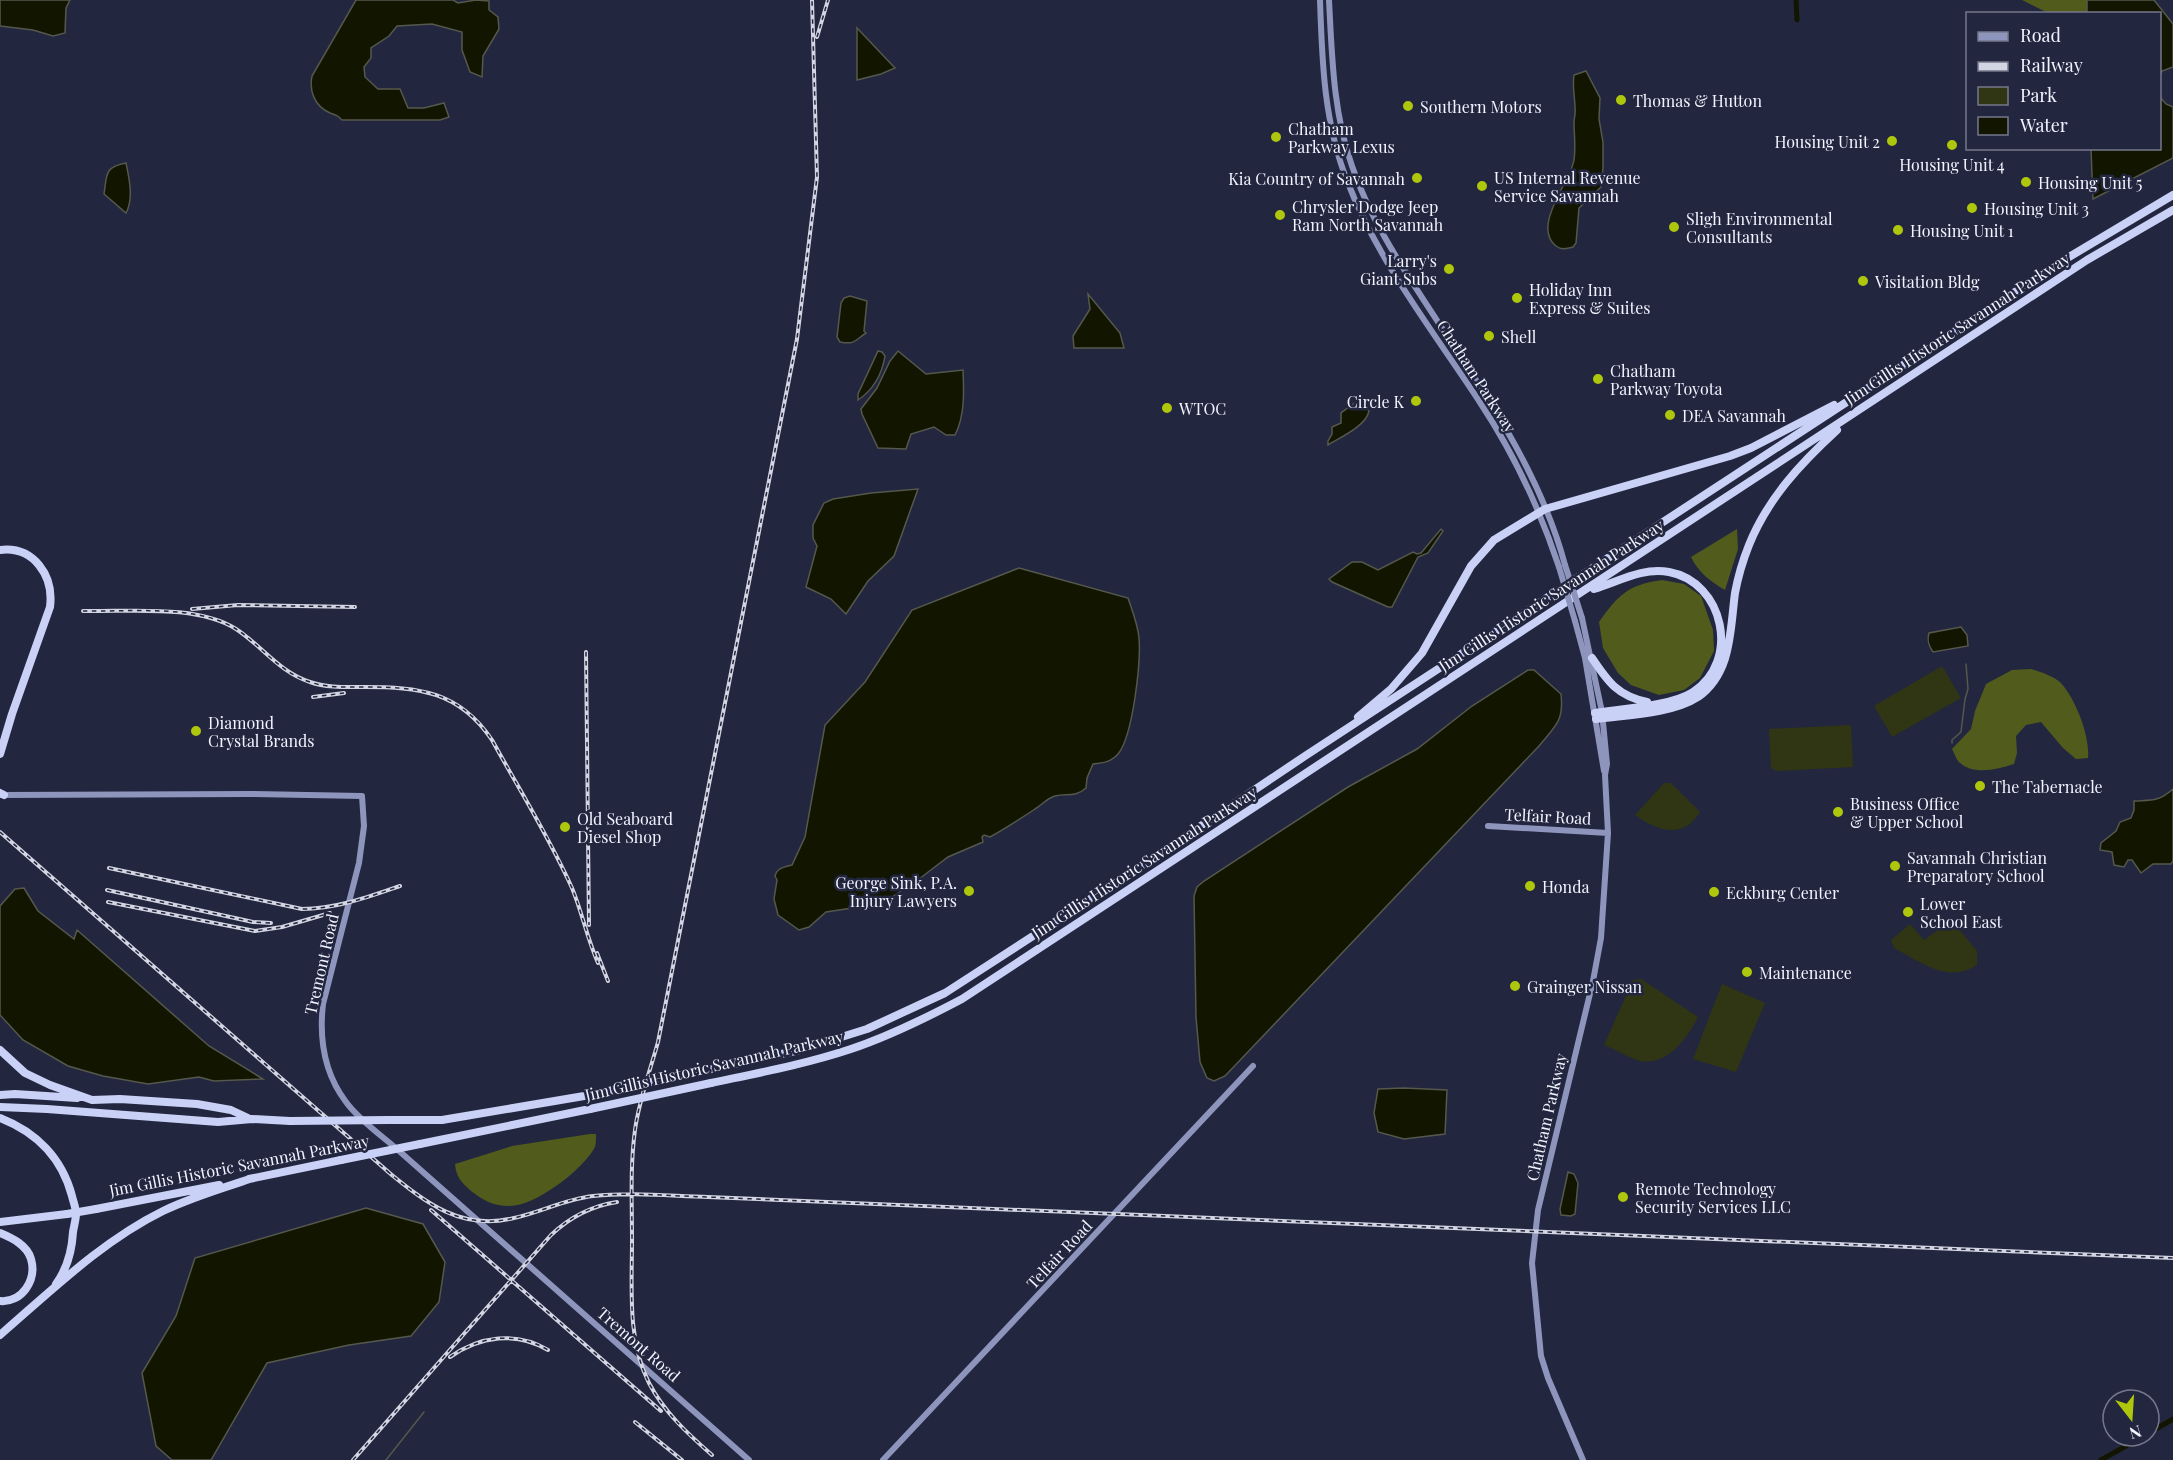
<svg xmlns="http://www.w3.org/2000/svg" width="2173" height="1460" viewBox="0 0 2173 1460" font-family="'Playfair Display',serif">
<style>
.green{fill:#303614}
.forest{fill:#515c1c}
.water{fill:#121600;stroke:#55584c;stroke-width:1.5}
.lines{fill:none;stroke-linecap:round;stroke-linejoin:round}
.stream{stroke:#55584c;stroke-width:1.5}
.canal{stroke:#121600;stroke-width:5}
.secondary{stroke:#8d95bd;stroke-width:6}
.highway{stroke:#c9d1f6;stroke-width:8}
.rail-casing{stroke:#d3d5e2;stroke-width:4}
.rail{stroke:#22263f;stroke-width:1.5;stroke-dasharray:4.5;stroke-linecap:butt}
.secondary-bridge{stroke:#8d95bd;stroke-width:6}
.highway-bridge{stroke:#c9d1f6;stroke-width:8}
.poi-dot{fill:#aec60c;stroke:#22263f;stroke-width:2}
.labels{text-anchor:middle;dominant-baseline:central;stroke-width:5;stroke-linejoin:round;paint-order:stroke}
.poi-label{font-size:16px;fill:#f1f3fe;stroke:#22263f;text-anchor:start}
.street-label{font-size:16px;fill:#f1f3fe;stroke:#22263f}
</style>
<rect width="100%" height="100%" fill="#22263f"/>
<path class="green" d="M1942 666 1961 698 1892 737 1874 706Z
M1851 725 1853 767 1777 771 1771 768 1769 729Z
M1664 783H1671L1700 812C1683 840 1657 831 1635 815Z
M1953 922 1977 951V965C1947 984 1921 962 1894 948L1891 940 1910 924 1924 940 1945 925Z
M1641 979 1698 1017C1687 1039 1664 1071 1634 1059 1624 1055 1614 1049 1604 1045L1633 980Z
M1722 984 1765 1003 1736 1072 1693 1059Z"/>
<path class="forest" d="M2022 0H2087V13H2048Z
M1737 529 1738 549 1725 590C1711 582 1698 572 1691 557Z
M1662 580 1684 584 1701 596 1713 630 1714 651 1700 678 1684 690 1659 695 1631 685 1618 673 1603 648 1599 622C1619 594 1628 585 1662 580Z
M2031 669C2041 672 2053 676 2061 683 2076 700 2090 736 2088 758L2076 759 2063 748 2041 722 2026 725 2016 736 2017 753 2014 764C1998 769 1973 776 1959 762 1956 759 1954 752 1952 749L1971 729 1975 711 1986 684 2012 670Z
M590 1134H596C596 1138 596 1144 595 1147 583 1170 534 1207 509 1206 493 1206 483 1200 471 1191 462 1183 456 1177 455 1164L512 1146Z"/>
<path class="water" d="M0 0H70L66 8 65 33 53 36 33 30 0 26Z
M356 0H453L458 3 476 0 489 1V10L498 17 499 29 483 56 482 77 470 72 462 50V32L432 24 397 26 389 36 371 48V58L364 67 365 77 378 89H400L408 108H424L444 103 449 117 440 120H342C337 115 336 115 330 113 314 106 309 90 312 76Z
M2087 0H2154L2173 24V67L2162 71 2160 76V14L2087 13Z
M857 28 895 68 881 74 857 80Z
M1586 71 1600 98 1599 119 1603 142V168L1601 187 1579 208 1576 243 1573 247C1566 249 1561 250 1556 246 1531 226 1571 181 1574 160 1576 147 1574 135 1574 122 1574 118 1576 113 1575 108 1575 97 1572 87 1574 75Z
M2160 97 2166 104 2173 107V158L2093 199 2091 149 2160 148Z
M126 163C129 178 134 198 126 213L104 194C107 175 104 167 126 163Z
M1088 294 1120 333 1124 348H1074L1073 336 1090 309Z
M850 296 867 301 864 331 866 333C855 340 856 345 840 342L837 337 841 303 844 298Z
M878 351 882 352 885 356C882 374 873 390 858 400V394Z
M898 351 926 374 963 370C964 391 965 416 955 435H946L934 427 911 434 906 449 878 448 862 414 861 409 877 388 890 361Z
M1360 399 1369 411C1366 426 1341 437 1328 445V441L1332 434V427L1341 423V413Z
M918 489 894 556 868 581 846 614 831 599 806 587 817 546 813 538V525L824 503 833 499 871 493Z
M1441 529 1443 531 1428 553 1418 557 1392 607H1388L1332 582 1329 579 1352 562H1362L1378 570 1413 552 1417 554 1421 553Z
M1019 568 1128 598C1132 610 1138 625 1139 638 1141 662 1133 736 1118 754 1111 762 1103 763 1093 764L1087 778 1086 788C1075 798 1067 793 1055 796 1047 798 1042 805 1035 809 1020 819 1006 828 990 837L984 835 982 837 983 842 948 857 923 876 892 897 872 905 826 912 809 927 799 930 778 915 774 899 777 880 775 876C777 868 784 867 792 865L805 837 825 725 865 682 912 610Z
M1961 627 1967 635 1968 646 1933 652C1928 645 1927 640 1929 633Z
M1528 670H1534L1561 694C1564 722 1555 726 1539 746L1225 1076 1214 1081 1207 1078 1200 1062 1196 1017 1194 896 1197 887 1204 881 1348 787 1417 749 1472 706Z
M2173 789V861L2171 864H2153L2141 873 2132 860H2128L2124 867 2114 865 2112 852 2100 850 2101 843 2116 831 2120 822 2131 818 2134 810V801C2152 800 2158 802 2173 789Z
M24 888 38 911 74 939 77 930 209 1046 263 1079 214 1081 199 1077 148 1084 103 1076 68 1066 23 1040 0 1015V906L15 889Z
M1404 1088 1447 1090 1445 1134 1404 1139 1378 1132 1374 1113 1378 1089Z
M1568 1172 1574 1174 1578 1183 1575 1214 1571 1216 1561 1215 1560 1209Z
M366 1208 423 1224 445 1262 439 1302 411 1336 349 1345 267 1363 211 1460H172L156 1446 142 1373 176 1316 195 1258Z"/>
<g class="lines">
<path class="stream" d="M1952 743V740L1961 732 1965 699 1968 689 1966 664
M386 1460 424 1412"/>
<path class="canal" d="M1796 0 1797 20
M2149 1433 2173 1419
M2101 1460 2144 1436"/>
<path class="secondary" d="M1320 0C1322 62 1324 124 1348 183 1379 263 1434 332 1481 404 1514 454 1540 510 1559 567
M1329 0C1332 56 1333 112 1352 166 1373 228 1412 281 1447 336 1494 406 1543 482 1565 565
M1582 618 1602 712 1607 764 1605 775 1608 833 1601 938 1593 981 1538 1210 1532 1263 1541 1356 1548 1378 1583 1460
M1575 621 1585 658 1604 771
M1 795 249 794 362 796 364 826 359 863 323 1004C319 1039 324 1073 346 1102 358 1119 382 1136 398 1150L749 1460
M1488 826 1608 833
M883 1460 1253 1066"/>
<path class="highway" d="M0 550C34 546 54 576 50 607L12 714 0 754
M1594 589C1618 582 1642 567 1669 572 1724 582 1741 661 1693 692 1671 706 1622 709 1595 713
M1592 658C1608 682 1618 696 1647 702
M1358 717 1391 689 1422 653 1471 566 1494 540 1545 509 1730 456 1751 448 1834 405
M1596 719C1626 715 1672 714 1698 697 1732 673 1730 630 1735 593 1738 577 1743 560 1749 545 1768 498 1801 463 1837 430
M0 793 4 795
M0 1050 25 1073 50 1085 92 1100 120 1099 197 1104 231 1110 248 1118
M702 1071 800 1050 867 1029 945 993 1141 866 1305 756 2064 260 2173 195
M711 1083C758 1073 806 1064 851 1049 890 1036 926 1018 962 999L2087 260 2173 210
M0 1095 15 1094 77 1098
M0 1107 47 1109 218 1122 252 1119 290 1121
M0 1118C36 1132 62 1158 72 1196 73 1201 76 1208 76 1214 76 1219 74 1226 73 1232 72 1250 67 1269 56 1284
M389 1120H442L590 1095
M420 1144 590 1109
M249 1179 341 1160
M96 1209 219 1185
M0 1222 67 1214
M0 1233C12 1238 27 1245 31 1259 37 1280 22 1303 0 1301
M0 1335C51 1291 102 1241 163 1211 192 1197 223 1188 253 1178"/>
<g class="rail-casing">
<path id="rail" d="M817 37 828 0
M192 609 238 605 355 607
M83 611C129 612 197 604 236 629 262 646 279 672 310 682 327 688 346 687 364 687 419 687 459 691 492 740 519 789 549 837 572 888 582 912 587 938 598 963
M586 652 589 925
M313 697 344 693
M0 832 393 1176
M109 868 302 909C336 909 368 897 400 886
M107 890 253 922 271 923
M108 902 255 931 282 927 330 913
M597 953 608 981
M387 1171C426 1203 461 1231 514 1218 541 1212 566 1199 593 1196 631 1192 670 1196 708 1197L2173 1258
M431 1210 661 1411
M450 1357C480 1336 516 1331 548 1350
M635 1422 682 1460
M712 1455C688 1434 664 1412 649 1383 627 1340 632 1287 632 1240 632 1203 630 1166 635 1130 639 1100 650 1071 658 1042L797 339 817 177 812 0
M353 1460 551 1235C570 1217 591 1206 617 1202"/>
</g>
<use href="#rail" class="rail"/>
<path class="secondary-bridge" d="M1565 565 1582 618
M1559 567 1575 621"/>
<path class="highway-bridge" d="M590 1095 702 1071
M590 1109 711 1083
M290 1121 389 1120
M341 1160 420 1144
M67 1214 96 1209"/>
</g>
<g class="poi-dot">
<circle cx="1621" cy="100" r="6"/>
<circle cx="1408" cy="106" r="6"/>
<circle cx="1276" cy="137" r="6"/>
<circle cx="1892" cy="141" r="6"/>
<circle cx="1952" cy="145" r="6"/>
<circle cx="1417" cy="178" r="6"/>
<circle cx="2026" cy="182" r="6"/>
<circle cx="1482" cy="186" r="6"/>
<circle cx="1972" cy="208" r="6"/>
<circle cx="1280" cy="215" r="6"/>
<circle cx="1674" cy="227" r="6"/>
<circle cx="1898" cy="230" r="6"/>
<circle cx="1449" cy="269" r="6"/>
<circle cx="1863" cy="281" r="6"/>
<circle cx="1517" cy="298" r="6"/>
<circle cx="1489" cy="336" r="6"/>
<circle cx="1598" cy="379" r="6"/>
<circle cx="1416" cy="401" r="6"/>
<circle cx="1167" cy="408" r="6"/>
<circle cx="1670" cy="415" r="6"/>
<circle cx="196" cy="731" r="6"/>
<circle cx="1980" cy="786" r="6"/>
<circle cx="1838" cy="812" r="6"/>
<circle cx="565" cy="827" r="6"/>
<circle cx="1895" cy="866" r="6"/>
<circle cx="1530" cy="886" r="6"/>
<circle cx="969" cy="891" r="6"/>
<circle cx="1714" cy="892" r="6"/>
<circle cx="1908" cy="912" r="6"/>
<circle cx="1747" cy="972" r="6"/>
<circle cx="1515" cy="986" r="6"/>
<circle cx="1623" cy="1197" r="6"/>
</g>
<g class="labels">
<g class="poi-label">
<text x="1633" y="100">Thomas &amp; Hutton</text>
<text x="1420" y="106">Southern Motors</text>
<text x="1288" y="128">Chatham<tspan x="1288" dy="18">Parkway Lexus</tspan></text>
<text x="1880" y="141" text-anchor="end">Housing Unit 2</text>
<text x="1952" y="164" text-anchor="middle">Housing Unit 4</text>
<text x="1494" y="177">US Internal Revenue<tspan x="1494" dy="18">Service Savannah</tspan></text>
<text x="1405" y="178" text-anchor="end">Kia Country of Savannah</text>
<text x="2038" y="182">Housing Unit 5</text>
<text x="1292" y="206">Chrysler Dodge Jeep<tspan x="1292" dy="18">Ram North Savannah</tspan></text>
<text x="1984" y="208">Housing Unit 3</text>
<text x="1686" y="218">Sligh Environmental<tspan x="1686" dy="18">Consultants</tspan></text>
<text x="1910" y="230">Housing Unit 1</text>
<text x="1437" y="260" text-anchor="end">Larry's<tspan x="1437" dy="18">Giant Subs</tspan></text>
<text x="1875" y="281">Visitation Bldg</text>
<text x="1529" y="289">Holiday Inn<tspan x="1529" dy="18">Express &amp; Suites</tspan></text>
<text x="1501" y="336">Shell</text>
<text x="1610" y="370">Chatham<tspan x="1610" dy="18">Parkway Toyota</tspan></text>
<text x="1404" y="401" text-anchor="end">Circle K</text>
<text x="1179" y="408">WTOC</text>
<text x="1682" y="415">DEA Savannah</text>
<text x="208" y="722">Diamond<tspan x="208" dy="18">Crystal Brands</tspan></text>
<text x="1992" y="786">The Tabernacle</text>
<text x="1850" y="803">Business Office<tspan x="1850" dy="18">&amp; Upper School</tspan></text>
<text x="577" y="818">Old Seaboard<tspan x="577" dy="18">Diesel Shop</tspan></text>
<text x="1907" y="857">Savannah Christian<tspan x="1907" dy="18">Preparatory School</tspan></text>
<text x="957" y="882" text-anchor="end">George Sink, P.A.<tspan x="957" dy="18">Injury Lawyers</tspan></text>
<text x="1542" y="886">Honda</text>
<text x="1726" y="892">Eckburg Center</text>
<text x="1920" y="903">Lower<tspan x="1920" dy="18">School East</tspan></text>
<text x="1759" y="972">Maintenance</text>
<text x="1527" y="986">Grainger Nissan</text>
<text x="1635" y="1188">Remote Technology<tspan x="1635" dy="18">Security Services LLC</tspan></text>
</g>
<g class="street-label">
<text transform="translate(1957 328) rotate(-33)">Jim Gillis Historic Savannah Parkway</text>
<text transform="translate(1477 376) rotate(57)">Chatham Parkway</text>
<text transform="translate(1551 595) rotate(-33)">Jim Gillis Historic Savannah Parkway</text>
<text transform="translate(1548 816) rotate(3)">Telfair Road</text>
<text transform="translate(1144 862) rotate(-33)">Jim Gillis Historic Savannah Parkway</text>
<text transform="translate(321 964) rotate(-77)">Tremont Road</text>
<text transform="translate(714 1065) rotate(-13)">Jim Gillis Historic Savannah Parkway</text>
<text transform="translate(1546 1117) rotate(-77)">Chatham Parkway</text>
<text transform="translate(239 1165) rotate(-11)">Jim Gillis Historic Savannah Parkway</text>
<text transform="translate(1059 1254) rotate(-47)">Telfair Road</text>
<text transform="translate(639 1344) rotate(41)">Tremont Road</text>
</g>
</g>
<rect x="1966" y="12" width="195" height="138" fill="#22263f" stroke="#75788b" stroke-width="1.5"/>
<rect x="1978" y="32" width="30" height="9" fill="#8d95bd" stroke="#75788b" stroke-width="1.5"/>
<text x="2020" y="42" font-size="18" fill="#f1f3fe">Road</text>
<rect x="1978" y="62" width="30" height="9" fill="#d3d5e2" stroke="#75788b" stroke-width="1.5"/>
<text x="2020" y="72" font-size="18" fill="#f1f3fe">Railway</text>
<rect x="1978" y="87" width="30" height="18" fill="#303614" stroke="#75788b" stroke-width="1.5"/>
<text x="2020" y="102" font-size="18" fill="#f1f3fe">Park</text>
<rect x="1978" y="117" width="30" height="18" fill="#121600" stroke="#75788b" stroke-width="1.5"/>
<text x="2020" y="132" font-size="18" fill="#f1f3fe">Water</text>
<g transform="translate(2131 1418) rotate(163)"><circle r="28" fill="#22263f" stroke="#75788b" stroke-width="1.5"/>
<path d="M0-4.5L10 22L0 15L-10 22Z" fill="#aec60c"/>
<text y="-9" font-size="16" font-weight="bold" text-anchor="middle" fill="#f1f3fe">N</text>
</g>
</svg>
